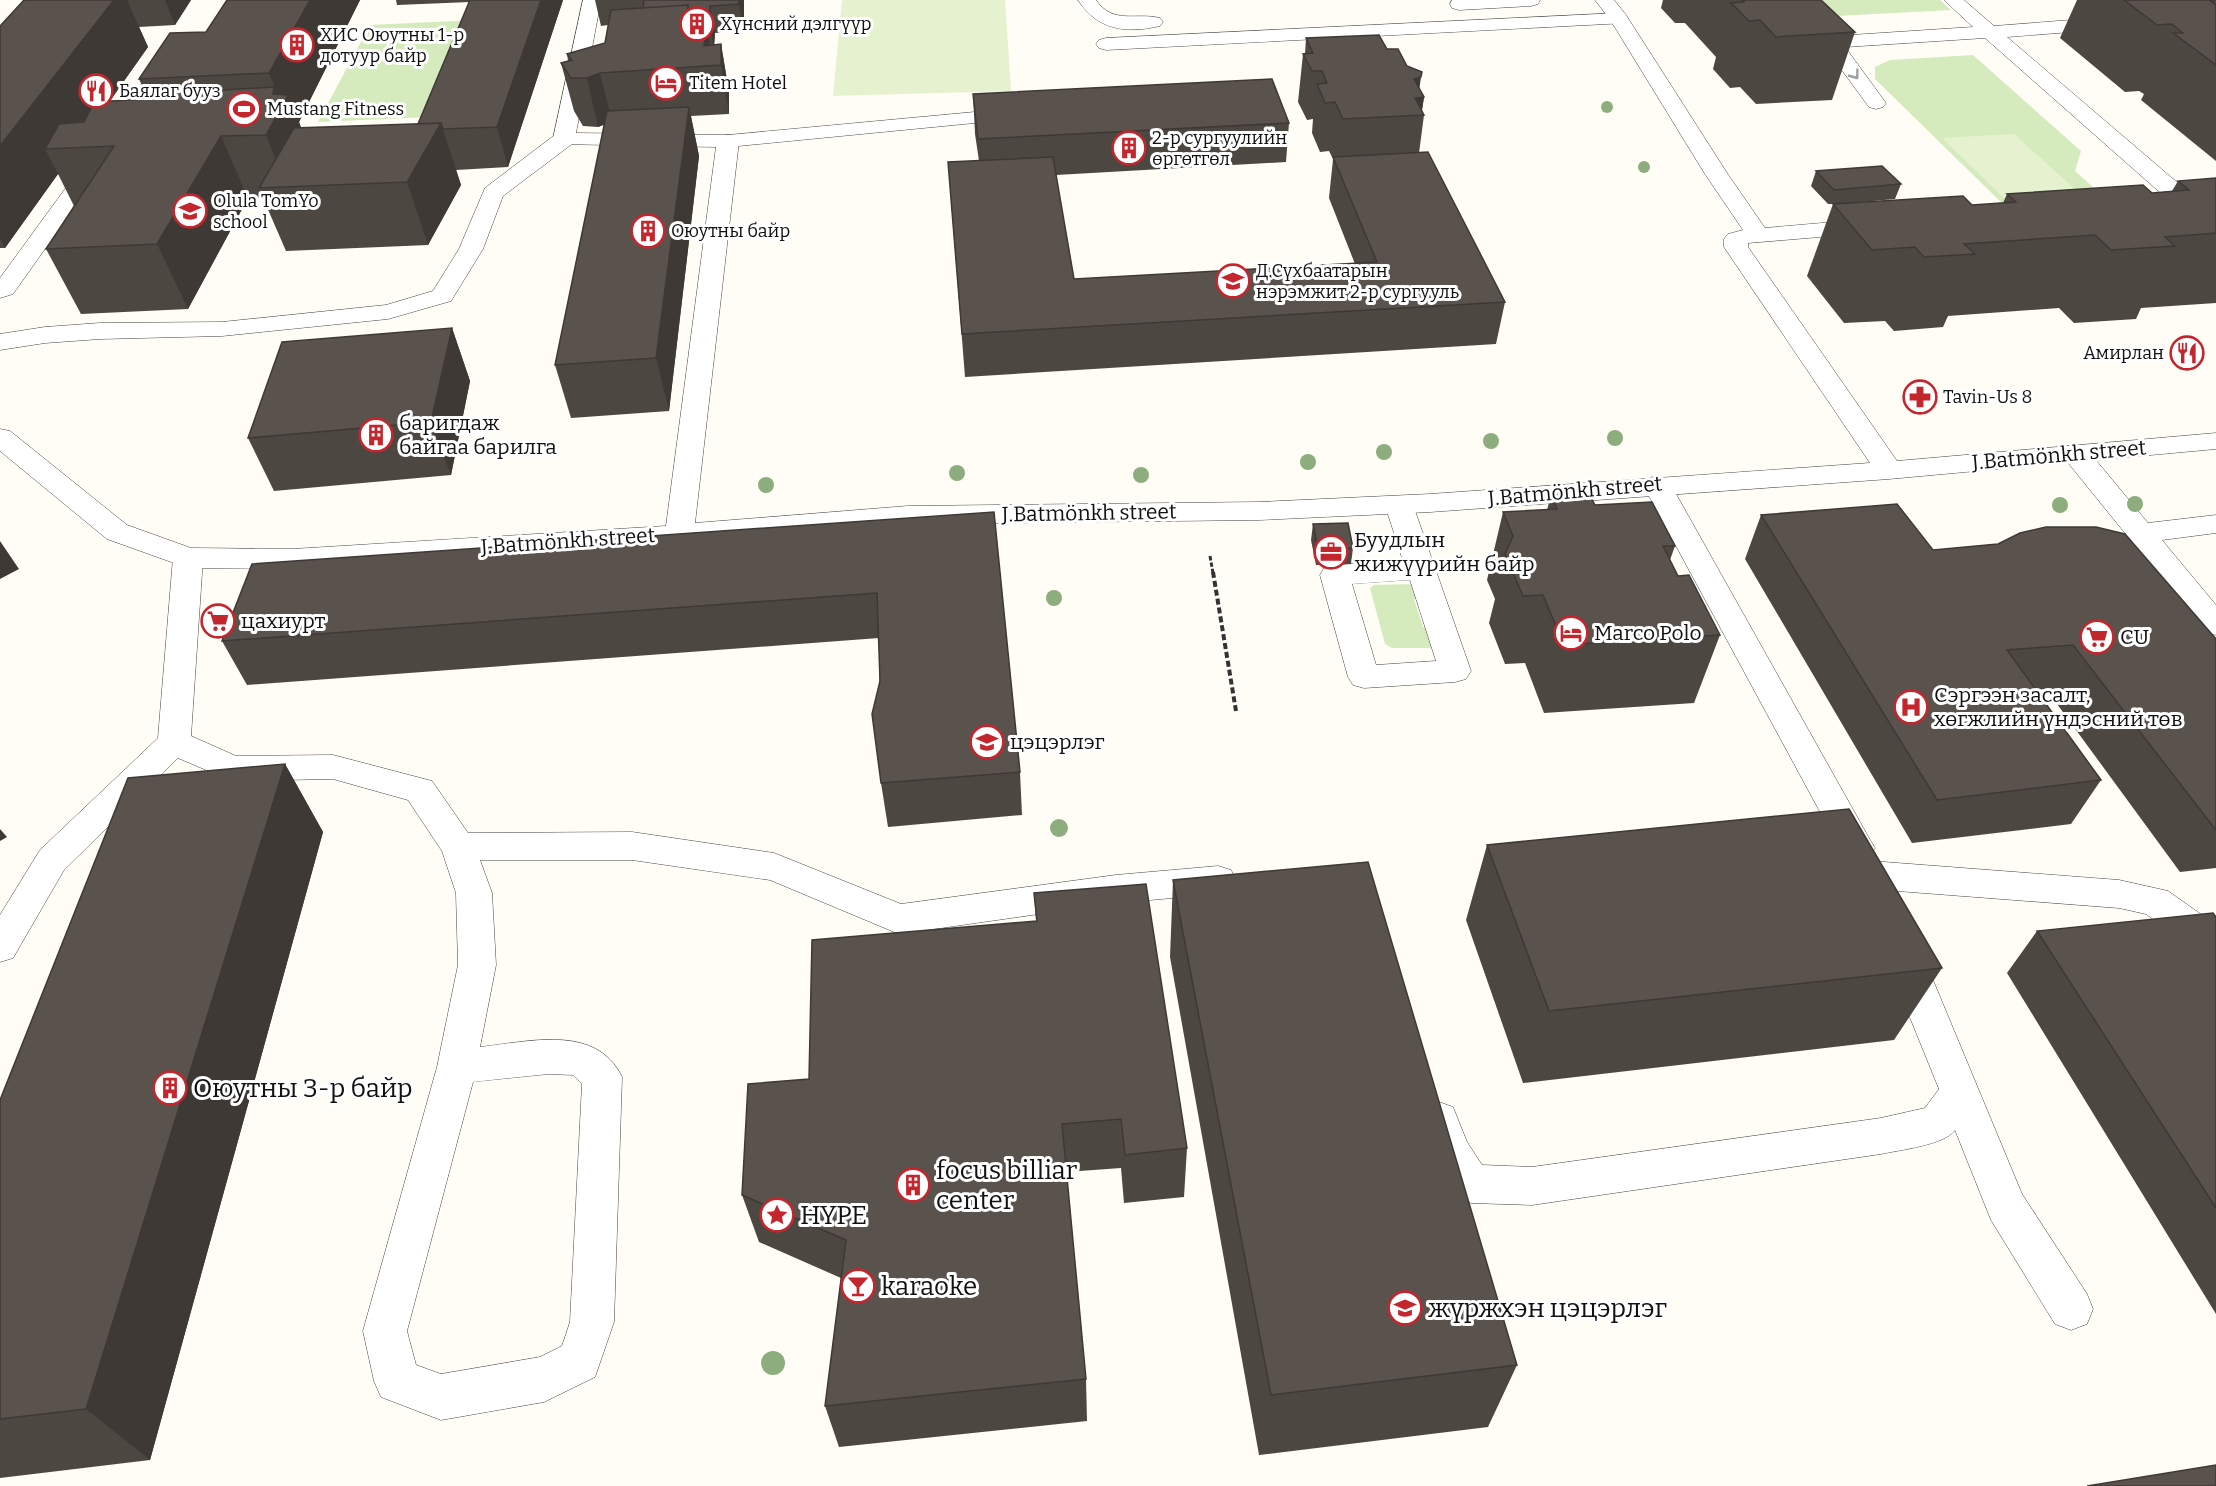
<svg xmlns="http://www.w3.org/2000/svg" width="2216" height="1486" viewBox="0 0 2216 1486" font-family="Bitter,serif">
<style>
.green{fill:#d5ebbd}
.pitch{fill:#e6f2cf}
.lines{fill:none;stroke-linecap:round;stroke-linejoin:round}
.service-casing{stroke:#444;stroke-width:1}
.minor-casing{stroke:#444;stroke-width:1}
.path-far1{stroke:#333;stroke-width:3;stroke-dasharray:4.5 2;stroke-linecap:butt}
.path{stroke:#333;stroke-width:4;stroke-dasharray:6 3;stroke-linecap:butt}
.service{fill:#fff;fill-rule:evenodd}
.minor{fill:#fff;fill-rule:evenodd}
.tree{fill:#8dad7f}
.wall{fill:#4d4742}
.shaded-wall{fill:#3f3936}
.building{fill:#5a524d;stroke:#3f3936;stroke-width:1.5}
.oneway{stroke:#a0a0a0}
.labels{text-anchor:middle;dominant-baseline:central;stroke-width:6;stroke-linejoin:round;paint-order:stroke}
.far-poi-label{font-size:18px;fill:#111;stroke:#fff;text-anchor:start}
.poi-label{font-size:21px;fill:#111;stroke:#fff;text-anchor:start}
.street-label{font-size:21px;fill:#111;stroke:#fff}
.near-poi-label{font-size:26px;fill:#111;stroke:#fff;text-anchor:start}
</style>
<rect width="100%" height="100%" fill="#fffdf5"/>
<path class="green" d="M1801 0H1940L1951 10 1818 17Z
M475 20 429 117 318 122 370 25Z
M1973 55 2081 151 2075 171 2111 203 2009 210 1875 79V67L1890 60Z
M1415 584 1422 598 1414 599 1423 627H1432V648H1392L1385 644 1370 588 1374 585Z"/>
<path class="pitch" d="M842 0H1005L1011 91 833 96Z
M2014 134 2080 194 2005 199 1942 138Z"/>
<g class="lines">
<g class="service-casing">
<path id="service" d="M1078 0H1096C1113 25 1136 12 1160 18L1163 22 1160 26C1126 34 1097 30 1078 0Z
M1452 0H1540L1538 4 1531 6 1459 10 1452 8 1450 4Z
M1619 13 1626 15 1628 19 1626 23 1106 50 1099 48 1096 44 1099 40 1106 38Z
M172 50 179 52 182 56 13 294 0 298V278L165 52Z
M1019 108 1026 110 1029 114 1026 118 728 147 720 146 717 141 720 136 728 135Z
M564 133 572 134 575 139 572 144 503 196 483 249 451 301 388 319 222 336 100 339 45 343 0 350V334L45 327 100 323 222 322 386 305 433 291 459 249 485 188 556 134Z
M2075 445 2085 447 2148 523 2216 515V533L2162 540 2216 605V635L2205 632 2065 459 2061 453 2065 447Z
M1657 476 1667 479 1671 485 1869 838 1875 848 1869 858 1857 862 1845 858 1643 485 1647 479Z
M1399 496 1409 499 1413 505 1471 671 1466 679 1455 682 1364 688 1353 685 1348 677 1320 575 1324 568 1335 565 1403 561 1385 505 1389 499ZM1410 580 1436 661 1376 665 1352 584Z
M188 548 198 551 203 558 191 736 236 756 333 755 432 781 468 833 632 832 774 853 901 904 1116 875 1218 866 1231 870 1236 880 1231 890 1218 894 1116 903 899 934 770 880 632 860H480L492 893 496 965 480 1047C528 1042 596 1023 622 1077L614 1322 595 1377 544 1402 441 1420 381 1397 374 1381 363 1331 437 1067 458 965 456 893 442 851 408 800 333 779 232 781 178 758 64 870 13 958 0 962V915L40 850 158 738 173 558 178 551ZM549 1074 573 1075 582 1084 570 1322 562 1346 540 1357 441 1374 416 1365 407 1331 473 1082Z
M1871 861 2119 880 2168 891 2216 925V967L2203 963 2189 945 2146 914 2119 908 1871 889 1858 885 1853 875 1858 865Z
M1904 941 1917 945 1923 956 2022 1194 2087 1294 2093 1309 2087 1324 2071 1330 2055 1324 1991 1220 1955 1130C1945 1145 1899 1150 1881 1154L1532 1205 1471 1203 1456 1198 1435 1163 1419 1120 1425 1107 1439 1102 1453 1107 1467 1142 1482 1165 1532 1167 1881 1118 1925 1108 1939 1089 1885 956 1891 945Z"/>
</g>
<g class="minor-casing">
<path id="minor" d="M583 0H601L576 133 728 135 736 136 739 141 695 523 908 506 1259 502 1430 494 1870 463 1724 247V239L1728 234 1743 230 1705 174 1611 21 1595 0H1614L1626 15 1727 173 1765 228 1868 219 1876 221 1879 226 1876 231 1868 233 1748 243V247L1897 461 2216 433V449L1889 479 1430 512 1259 520 908 524 679 543 293 569 188 568 107 539 0 451V429L10 431 127 525 191 548 293 549 666 526 716 147 556 144 553 139Z
M1780 0H1800L1836 36 1973 27 1944 0H1964L1994 26 2110 17 2117 19 2120 23 2117 27 2110 29 2007 37 2179 184 2188 198C2178 213 2150 215 2133 211L2130 206 2133 201 2164 196 1985 38 1845 47 1886 103 1883 107 1876 109 1869 107 1824 46Z"/>
</g>
<path class="path-far1" d="M1210 556 1213 573"/>
<path class="path" d="M1213 572 1236 711"/>
<use href="#service" class="service"/>
<use href="#minor" class="minor"/>
</g>
<g class="tree">
<circle cx="1607" cy="107" r="6"/>
<circle cx="1644" cy="167" r="6"/>
<circle cx="1615" cy="438" r="8"/>
<circle cx="1491" cy="441" r="8"/>
<circle cx="1384" cy="452" r="8"/>
<circle cx="1308" cy="462" r="8"/>
<circle cx="957" cy="473" r="8"/>
<circle cx="1141" cy="475" r="8"/>
<circle cx="766" cy="485" r="8"/>
<circle cx="2135" cy="504" r="8"/>
<circle cx="2060" cy="505" r="8"/>
<circle cx="1054" cy="598" r="8"/>
<circle cx="1059" cy="828" r="9"/>
<circle cx="773" cy="1363" r="12"/>
</g>
<path class="wall" d="M24 0H191L175 25 139 27 148 47 110 101 148 99 139 79 206 32 227 0H360L299 122 301 128 418 124 470 2 397 5 396 0H563L508 167 456 170 461 185 428 245 286 251 263 198H248L188 309 81 314 46 249 74 206 58 174 5 248H0V26Z
M595 0H744V31L715 33 714 45 721 44 729 92V114L691 116 699 156 669 411 571 418 555 365 605 124 598 127 583 126 574 111 561 63 568 61 567 54 605 43 608 25 601 26Z
M1663 0H1821L1855 32 1832 100 1756 104 1740 87 1730 88 1713 69 1716 57 1685 23H1675L1661 8Z
M2077 0H2216V161L2141 100 2144 94 2139 91 2125 92 2060 38Z
M1306 38 1387 49 1419 89 1424 97 1422 111 1424 115 1419 153 1505 302 1496 344 965 377 948 162 979 161 975 134 973 94 1289 123 1286 162 1056 175 1074 279 1355 264 1329 198 1333 159 1329 151 1320 152 1312 133 1313 119 1307 120 1298 102 1303 54H1305Z
M1816 171 1901 184 1895 199 1851 203 1972 205 2003 203 2007 194 2152 193 2172 191 2178 181 2216 178V303L2141 308 2136 319 2074 323 2059 308 1948 316 1943 327 1894 331 1885 321 1844 323 1807 276 1833 204H1828L1811 186Z
M452 328 470 381 451 475 274 491 248 438Z
M1551 495 1595 505 1675 546 1670 560 1678 576 1720 635 1694 703 1544 713 1525 663 1505 664 1489 623 1495 599 1487 580 1503 512 1547 510Z
M994 512 1020 772 1022 815 888 827 881 783 879 638 247 685 222 641Z
M1761 515 1933 550 1998 544 2216 639V868L2180 872 2046 689 2036 690 2101 780 2071 824 1912 843 1745 559Z
M1313 524 1353 548 1351 564 1316 565 1311 540Z
M285 764 323 832 150 1460 0 1478V1100Z
M1487 845 1942 968 1894 1040 1523 1083 1466 920Z
M1173 880 1517 1365 1488 1427 1259 1455 1170 957Z
M1034 893 1187 1148 1184 1197 1124 1203 1121 1168 1066 1172 1086 1379 1087 1421 839 1447 825 1406 841 1278 759 1242 742 1195 809 1079 1036 921Z
M2216 917V1314L2007 973 2037 931Z"/>
<path class="shaded-wall" d="M114 0H127L148 47 77 147 45 149 58 174 5 248 0 238V146Z
M165 0H191L175 25Z
M310 0H360L299 122 312 156 286 187 266 135 274 87 282 106 269 73Z
M541 0H563L508 167 497 127Z
M739 0H744V31L739 4Z
M688 5 696 52 686 28Z
M710 6 715 33 714 49 709 23Z
M707 27 714 66 704 46Z
M721 44 729 92V114L721 65Z
M600 73 612 122 598 127 587 78Z
M1421 77 1418 98 1424 97 1421 115 1409 116 1414 79Z
M689 107 699 156 669 411 656 358Z
M441 123 461 185 428 245 407 182Z
M221 136 248 198 188 309 157 244Z
M452 328 470 381 451 475 431 422Z
M0 541 19 569 0 579Z
M285 764 323 832 150 1460 86 1409Z
M0 829 7 837 0 841Z"/>
<path class="building" d="M24 0H114L0 146V26Z
M227 0H310L269 73 139 79 170 33 206 32Z
M470 0H541L497 127 443 129 441 123 418 124Z
M644 0H739V4L710 6 709 23 691 24 688 5 643 8Z
M1742 0H1821L1855 32 1776 37 1760 20 1749 21 1731 3 1744 2Z
M2124 0H2216H2209L2216 5V65L2173 33H2183L2172 24 2157 25Z
M688 5 686 28 707 27 704 46 721 44V65L600 73 587 78H571L561 63 572 60 567 54 605 43 611 10Z
M1379 35 1387 49H1398L1407 66 1422 72 1421 77 1414 79 1424 97 1415 98 1424 115 1343 119 1335 102 1325 103 1317 84 1327 83 1322 71H1312L1303 54 1313 53 1306 38Z
M1272 79 1289 123 978 139 973 94Z
M274 87 273 94 288 95 266 135 221 136 157 244 46 249 114 146 45 149 59 124 84 122 94 102 148 99 153 94Z
M689 107 656 358 555 365 607 111Z
M441 123 407 182 259 188 294 128Z
M1428 152 1505 302 962 334 948 162 1053 157 1074 279 1377 262 1333 157Z
M1882 166 1901 184 1834 190 1816 171Z
M2216 178V233L2165 237 2175 246 2111 250 2095 235 1964 244 1975 254 1924 257 1915 247 1872 250 1833 204 1963 196 1972 205 2016 202 2007 194 2143 185 2152 193 2189 190 2178 181Z
M452 328 431 422 248 438 282 342Z
M1588 492 1595 505 1652 502 1675 546H1663L1678 576 1689 575 1720 635 1564 645 1543 595 1523 596 1505 554 1513 536 1503 512 1557 509 1551 495Z
M1897 504 1933 550 1998 544 2020 533 2046 527H2096L2125 534 2216 639V829H2215L2073 645 2007 650 2101 780 1937 800 1761 515Z
M994 512 1020 772 881 783 872 714 880 681 877 593 222 641 252 564Z
M1348 523 1353 548 1318 549 1313 524Z
M285 764 86 1409 0 1419V1100L128 778Z
M1849 809 1942 968 1549 1011 1487 845Z
M1368 862 1517 1365 1271 1395 1173 880Z
M1146 884 1187 1148 1125 1155 1121 1119 1062 1124 1086 1379 825 1406 846 1240 742 1195 748 1084 809 1079 812 940 1037 921 1034 893Z
M2213 913 2216 917V1208L2037 931Z
M2216 1465V1486H2087Z"/>
<defs><path id="oneway-chevron" d="M-2-3.5L2.5 0L-2 3.5" fill="none" stroke-width="1.6" stroke-linecap="round" stroke-linejoin="round" transform="scale(1.5)"/></defs>
<use class="oneway" href="#oneway-chevron" transform="translate(1855 75) rotate(53)"/>
<defs>
<g id="building-ring" transform="scale(1.725)"><circle r="9.5" fill="#fff" stroke="#c4262e" stroke-width="1.5"/><path d="M-4-6H4V6H1V3H-1V6H-4ZM-2.5-4.3h1.7v1.8h-1.7ZM.8-4.3h1.7v1.8H.8ZM-2.5-1h1.7V.8h-1.7ZM.8-1h1.7V.8H.8Z" fill="#c4262e"/></g>
<g id="hotel-ring" transform="scale(1.725)"><circle r="9.5" fill="#fff" stroke="#c4262e" stroke-width="1.5"/><path d="M-6-4.5h1.5V1H6V5H4.5V3h-9V5H-6ZM-4 0a1.8 1.8 0 1 1 3.6 0ZM.5 0V-2.5h3Q6-2.5 6 0Z" fill="#c4262e"/></g>
<g id="restaurant-ring" transform="scale(1.725)"><circle r="9.5" fill="#fff" stroke="#c4262e" stroke-width="1.5"/><path d="M-5-6h1v4h1v-4h1v4h1v-4h1v5L-1.5 .5V6h-2V.5L-5-1ZM5-6V6H3V1.5H1.5Q1.5-4 5-6Z" fill="#c4262e"/></g>
<g id="stadium-ring" transform="scale(1.725)"><circle r="9.5" fill="#fff" stroke="#c4262e" stroke-width="1.5"/><path d="M0-5a6.5 5 0 1 0 0 10a6.5 5 0 1 0 0-10ZM-3.5-1.8h7v3.6h-7Z" fill="#c4262e"/></g>
<g id="school-ring" transform="scale(1.725)"><circle r="9.5" fill="#fff" stroke="#c4262e" stroke-width="1.5"/><path d="M0-5L7-2L0 1L-7-2ZM-4 1L0 2.5L4 1V4Q0 6-4 4Z" fill="#c4262e"/></g>
<g id="pharmacy-ring" transform="scale(1.725)"><circle r="9.5" fill="#fff" stroke="#c4262e" stroke-width="1.5"/><path d="M-2-6h4v4h4v4h-4v4h-4v-4h-4v-4h4Z" fill="#c4262e"/></g>
<g id="office-ring" transform="scale(1.725)"><circle r="9.5" fill="#fff" stroke="#c4262e" stroke-width="1.5"/><path d="M-6-3h4V-5.5h4V-3h4V5H-6ZM-1-4.5V-3h2v-1.5ZM-6 0V1H6V0Z" fill="#c4262e"/></g>
<g id="supermarket-ring" transform="scale(1.725)"><circle r="9.5" fill="#fff" stroke="#c4262e" stroke-width="1.5"/><path d="M-6-5.5h2.5l.6 2H6L4.5 2H-2.5L-4.4-4H-6ZM-1.5 3.2a1.3 1.3 0 1 0 .1 0ZM3 3.2a1.3 1.3 0 1 0 .1 0Z" fill="#c4262e"/></g>
<g id="hospital-ring" transform="scale(1.725)"><circle r="9.5" fill="#fff" stroke="#c4262e" stroke-width="1.5"/><path d="M-5-5h3v3.5h4V-5h3V5h-3V1.5h-4V5h-3Z" fill="#c4262e"/></g>
<g id="sight-ring" transform="scale(1.725)"><circle r="9.5" fill="#fff" stroke="#c4262e" stroke-width="1.5"/><path d="M0-6L1.8-2.2L6-1.7L2.9 1.2L3.7 5.4L0 3.3L-3.7 5.4L-2.9 1.2L-6-1.7L-1.8-2.2Z" fill="#c4262e"/></g>
<g id="bar-ring" transform="scale(1.725)"><circle r="9.5" fill="#fff" stroke="#c4262e" stroke-width="1.5"/><path d="M-6-5H6L.8 .8V4.5H3.5V6h-7V4.5H-.8V.8Z" fill="#c4262e"/></g>
</defs>
<g fill-rule="evenodd">
<use href="#building-ring" x="697" y="24"/>
<use href="#building-ring" x="297" y="45"/>
<use href="#hotel-ring" x="666" y="83"/>
<use href="#restaurant-ring" x="96" y="91"/>
<use href="#stadium-ring" x="244" y="109"/>
<use href="#building-ring" x="1129" y="148"/>
<use href="#school-ring" x="190" y="211"/>
<use href="#building-ring" x="648" y="231"/>
<use href="#school-ring" x="1233" y="281"/>
<use href="#restaurant-ring" x="2187" y="353"/>
<use href="#pharmacy-ring" x="1920" y="397"/>
<use href="#building-ring" x="376" y="435"/>
<use href="#office-ring" x="1331" y="552"/>
<use href="#supermarket-ring" x="218" y="621"/>
<use href="#hotel-ring" x="1571" y="633"/>
<use href="#supermarket-ring" x="2097" y="637"/>
<use href="#hospital-ring" x="1911" y="707"/>
<use href="#school-ring" x="987" y="742"/>
<use href="#building-ring" x="170" y="1088"/>
<use href="#building-ring" x="913" y="1185"/>
<use href="#sight-ring" x="777" y="1215"/>
<use href="#bar-ring" x="858" y="1286"/>
<use href="#school-ring" x="1405" y="1308"/>
</g>
<g class="labels">
<g class="far-poi-label">
<text x="720" y="24">Хүнсний дэлгүүр</text>
<text x="320" y="35">ХИС Оюутны 1-р<tspan x="320" dy="21">дотуур байр</tspan></text>
<text x="689" y="83">Titem Hotel</text>
<text x="119" y="91">Баялаг бууз</text>
<text x="267" y="109">Mustang Fitness</text>
<text x="1152" y="138">2-р сургуулийн<tspan x="1152" dy="21">өргөтгөл</tspan></text>
<text x="213" y="201">Olula TomYo<tspan x="213" dy="21">school</tspan></text>
<text x="671" y="231">Оюутны байр</text>
<text x="1256" y="271">Д.Сүхбаатарын<tspan x="1256" dy="21">нэрэмжит 2-р сургууль</tspan></text>
<text x="2164" y="353" text-anchor="end">Амирлан</text>
<text x="1943" y="397">Tavin-Us 8</text>
</g>
<g class="poi-label">
<text x="399" y="423">баригдаж<tspan x="399" dy="24">байгаа барилга</tspan></text>
<text x="1354" y="540">Буудлын<tspan x="1354" dy="24">жижүүрийн байр</tspan></text>
<text x="241" y="621">цахиурт</text>
<text x="1594" y="633">Marco Polo</text>
<text x="2120" y="637">CU</text>
<text x="1934" y="695">Сэргээн засалт,<tspan x="1934" dy="24">хөгжлийн үндэсний төв</tspan></text>
<text x="1010" y="742">цэцэрлэг</text>
</g>
<g class="street-label">
<text transform="translate(2059 455) rotate(-5)">J.Batmönkh street</text>
<text transform="translate(1575 491) rotate(-5)">J.Batmönkh street</text>
<text transform="translate(1089 513) rotate(-1)">J.Batmönkh street</text>
<text transform="translate(568 541) rotate(-4)">J.Batmönkh street</text>
</g>
<g class="near-poi-label">
<text x="193" y="1088">Оюутны 3-р байр</text>
<text x="936" y="1170">focus billiar<tspan x="936" dy="30">center</tspan></text>
<text x="800" y="1215">HYPE</text>
<text x="881" y="1286">karaoke</text>
<text x="1428" y="1308">жүржхэн цэцэрлэг</text>
</g>
</g>
</svg>
